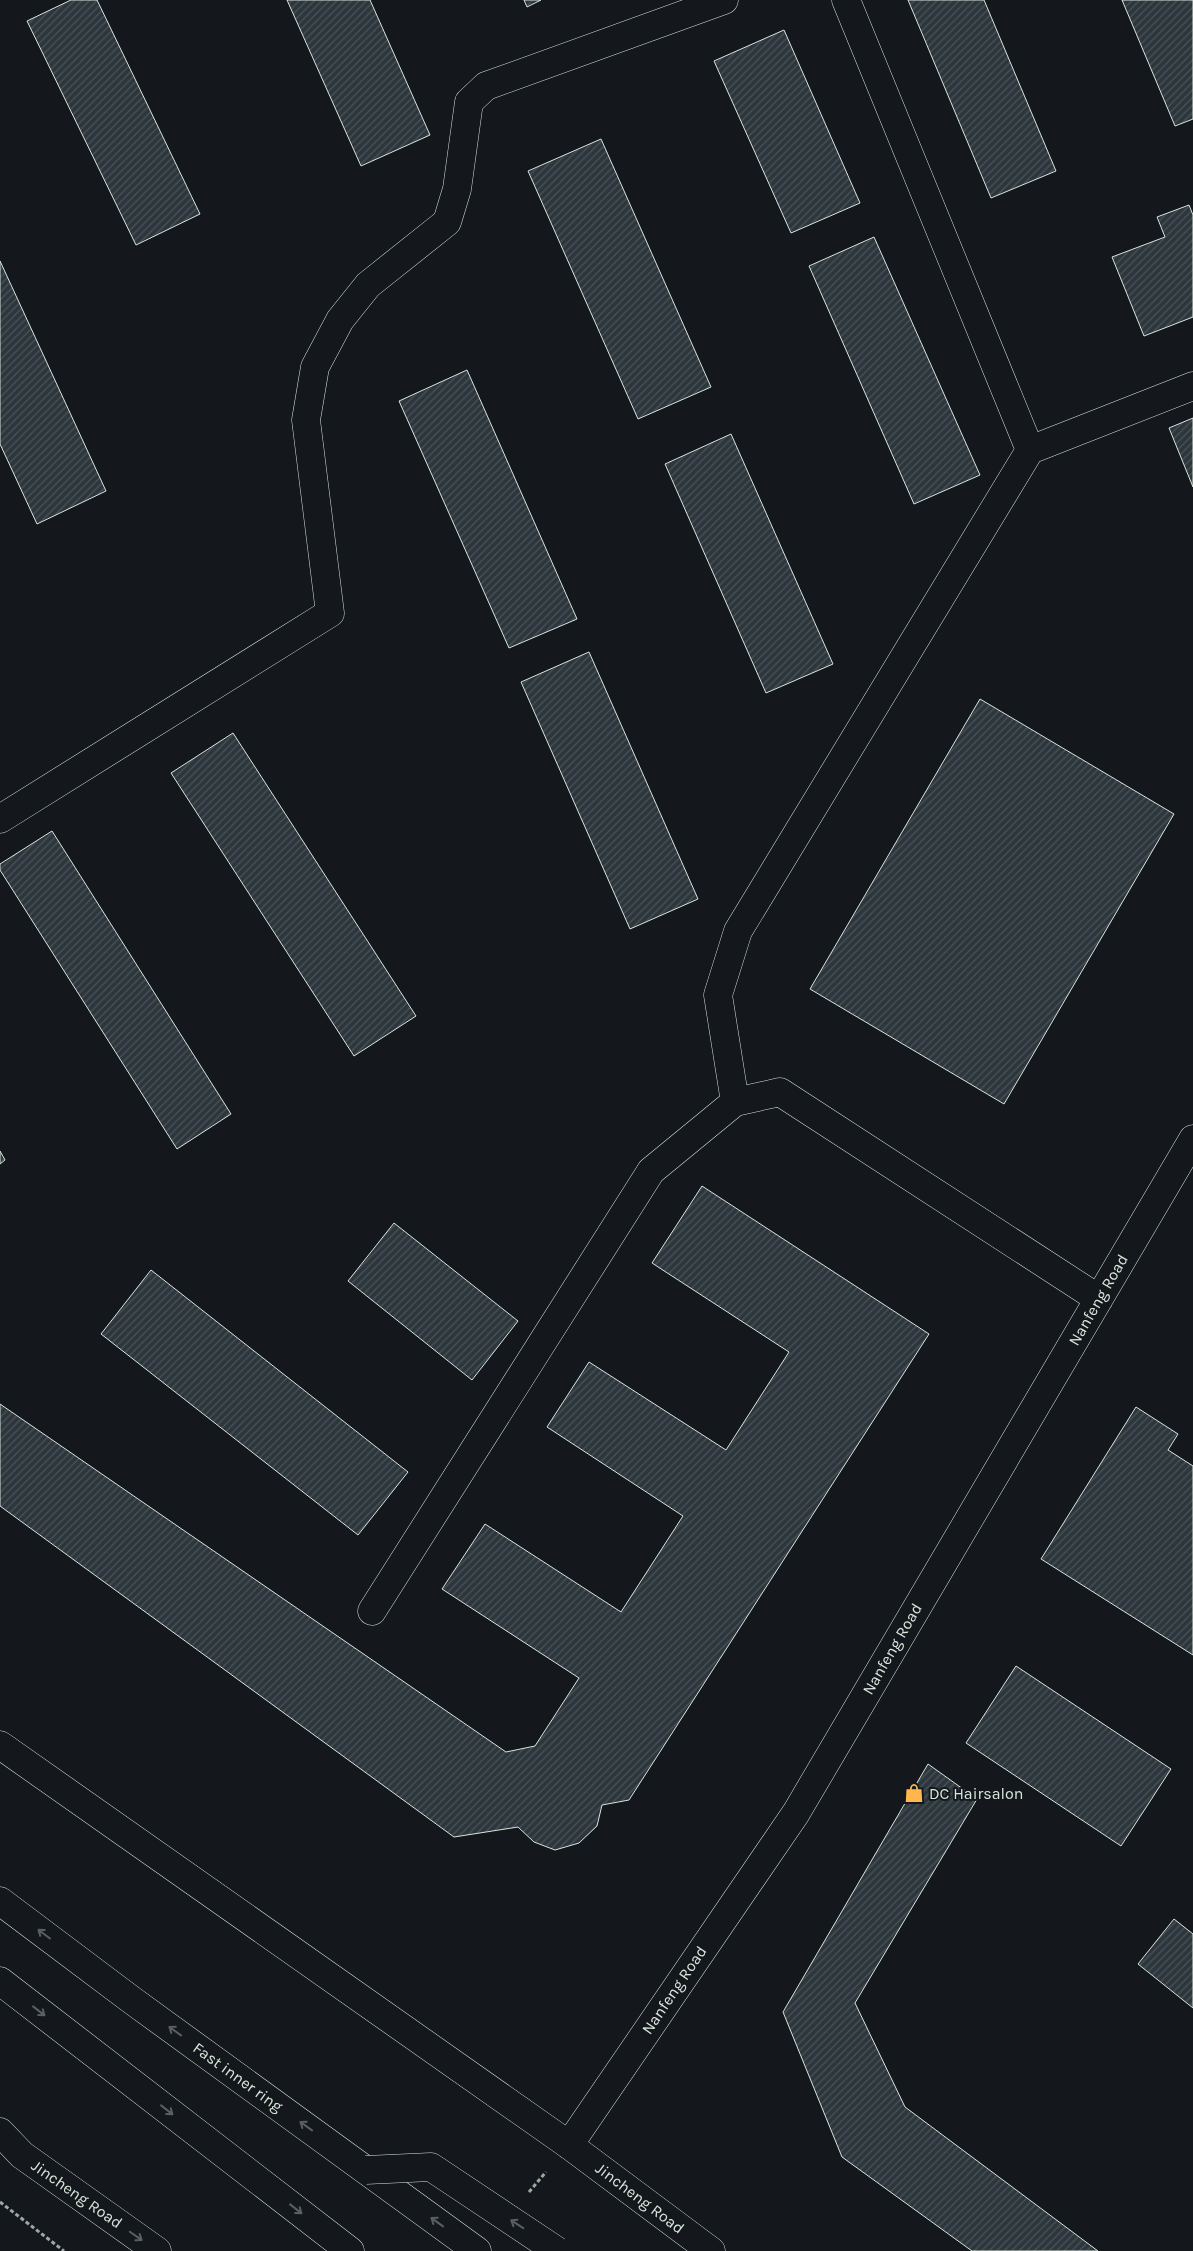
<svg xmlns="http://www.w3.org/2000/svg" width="1193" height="2251" viewBox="0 0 1193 2251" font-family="Karla,sans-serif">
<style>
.building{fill:url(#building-hatch);stroke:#d8e6dc}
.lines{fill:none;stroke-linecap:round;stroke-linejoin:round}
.street-casing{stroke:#d8e6dc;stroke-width:29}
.primary-casing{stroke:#d8e6dc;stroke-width:29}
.highway-casing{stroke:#d8e6dc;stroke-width:29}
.path{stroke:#9da8a2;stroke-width:3;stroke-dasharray:4 2.5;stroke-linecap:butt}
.street{stroke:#14181c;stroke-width:28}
.primary{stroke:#14181c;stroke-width:28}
.highway{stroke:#14181c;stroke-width:28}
.highway-bridge-casing{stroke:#d8e6dc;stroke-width:29;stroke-linecap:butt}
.highway-bridge{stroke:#14181c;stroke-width:28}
.oneway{stroke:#59605f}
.labels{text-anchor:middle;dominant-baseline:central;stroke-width:4;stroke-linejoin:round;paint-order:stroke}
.street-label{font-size:16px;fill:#d8e6dc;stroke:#14181c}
.poi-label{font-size:16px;fill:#d8e6dc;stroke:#14181c;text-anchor:start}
</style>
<defs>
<pattern id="building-hatch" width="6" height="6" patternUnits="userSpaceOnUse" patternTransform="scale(1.25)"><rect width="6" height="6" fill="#2c363c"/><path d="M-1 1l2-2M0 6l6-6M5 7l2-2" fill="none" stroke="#4a5358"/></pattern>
</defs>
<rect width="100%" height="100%" fill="#14181c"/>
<path class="building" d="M71 0H97L200 214 136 245 27 21Z
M287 0H370L430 135 361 166Z
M524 0H541L527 7Z
M908 0H984L1056 171 991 198Z
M1122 0H1193V119L1175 126Z
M784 30 860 203 791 233 714 61Z
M601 139 711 387 638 419 528 171Z
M1189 205 1193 215V317L1144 336 1112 257 1165 237 1157 217Z
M874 237 980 475 914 504 809 266Z
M0 261 106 491 37 524 0 444Z
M467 370 577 619 509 648 399 401Z
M1193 418V487L1169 428Z
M731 434 833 664 766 693 665 464Z
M589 652 698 899 630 929 521 682Z
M980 699 1174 814 1004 1104 810 989Z
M233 733 416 1016 354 1056 171 773Z
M52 831 231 1114 177 1149 0 870V864Z
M0 1151 5 1160 0 1164Z
M702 1186 929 1334 629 1800 602 1805 597 1826 579 1843 555 1850 534 1842 518 1827 454 1837 0 1506V1404L506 1752 535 1746 579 1678 442 1589 485 1524 621 1612 683 1516 547 1427 589 1362 726 1450 789 1352 652 1263Z
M394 1223 518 1321 472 1380 348 1281Z
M151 1270 408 1472 358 1535 101 1334Z
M1136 1407 1178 1434 1168 1450 1193 1466V1655L1041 1559Z
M1016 1666 1171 1769 1121 1846 966 1743Z
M928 1764 977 1799 855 2003 905 2107 1098 2251H972L842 2157 783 2012Z
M1174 1919 1193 1934V2008L1138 1964Z"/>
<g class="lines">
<g class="street-casing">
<path id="street" d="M846 0 1030 450 1193 386
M0 819 330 613 306 420 315 367 340 320 368 285 447 222 457 189 469 102 486 86 724 0
M735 1102 718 995 738 931 1030 450
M372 1611 651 1171 735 1102 780 1092 1099 1299
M569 2145 796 1813 1193 1139"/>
</g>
<g class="primary-casing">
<path id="primary" d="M0 1745 569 2145 711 2251
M0 2132 22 2155 157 2251"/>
</g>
<g class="highway-casing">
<path id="highway" d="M0 1901 133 2001 477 2251
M0 1981 350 2251"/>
</g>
<path class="path" d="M529 2192 546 2172
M0 2202 64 2251"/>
<use href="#street" class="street"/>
<use href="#primary" class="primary"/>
<use href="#highway" class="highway"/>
<g class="highway-bridge-casing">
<path id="highway-bridge" d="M366 2170 431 2167 557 2251"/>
</g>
<use href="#highway-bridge" class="highway-bridge"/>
</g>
<defs><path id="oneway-shaft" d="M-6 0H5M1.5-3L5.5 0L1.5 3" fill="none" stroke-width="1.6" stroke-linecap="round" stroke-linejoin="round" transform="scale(1.25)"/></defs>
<g class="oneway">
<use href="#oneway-shaft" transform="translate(44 1934) rotate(-143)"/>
<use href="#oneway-shaft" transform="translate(39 2011) rotate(38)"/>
<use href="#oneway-shaft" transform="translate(175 2031) rotate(-144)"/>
<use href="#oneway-shaft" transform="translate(167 2110) rotate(38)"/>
<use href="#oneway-shaft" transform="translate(306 2126) rotate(-144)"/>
<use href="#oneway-shaft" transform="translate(296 2209) rotate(38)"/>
<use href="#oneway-shaft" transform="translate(437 2222) rotate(-144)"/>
<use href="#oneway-shaft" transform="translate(517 2224) rotate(-147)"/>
<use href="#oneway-shaft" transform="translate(136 2236) rotate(35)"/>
</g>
<defs>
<g id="shop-bare" transform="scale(1.5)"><path d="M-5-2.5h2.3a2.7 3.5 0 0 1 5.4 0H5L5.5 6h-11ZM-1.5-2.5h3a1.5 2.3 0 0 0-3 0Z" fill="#ffb74d" stroke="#14181c" stroke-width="2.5" paint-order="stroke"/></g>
</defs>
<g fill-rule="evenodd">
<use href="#shop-bare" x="914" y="1793"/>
</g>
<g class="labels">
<g class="street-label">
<text transform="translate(1098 1300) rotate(-60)">Nanfeng Road</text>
<text transform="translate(892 1649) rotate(-60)">Nanfeng Road</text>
<text transform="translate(674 1990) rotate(-56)">Nanfeng Road</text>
<text transform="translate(238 2077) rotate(36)">Fast inner ring</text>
<text transform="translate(77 2194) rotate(35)">Jincheng Road</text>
<text transform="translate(640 2198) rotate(37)">Jincheng Road</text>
</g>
<g class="poi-label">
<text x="929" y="1793">DC Hairsalon</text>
</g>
</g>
</svg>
